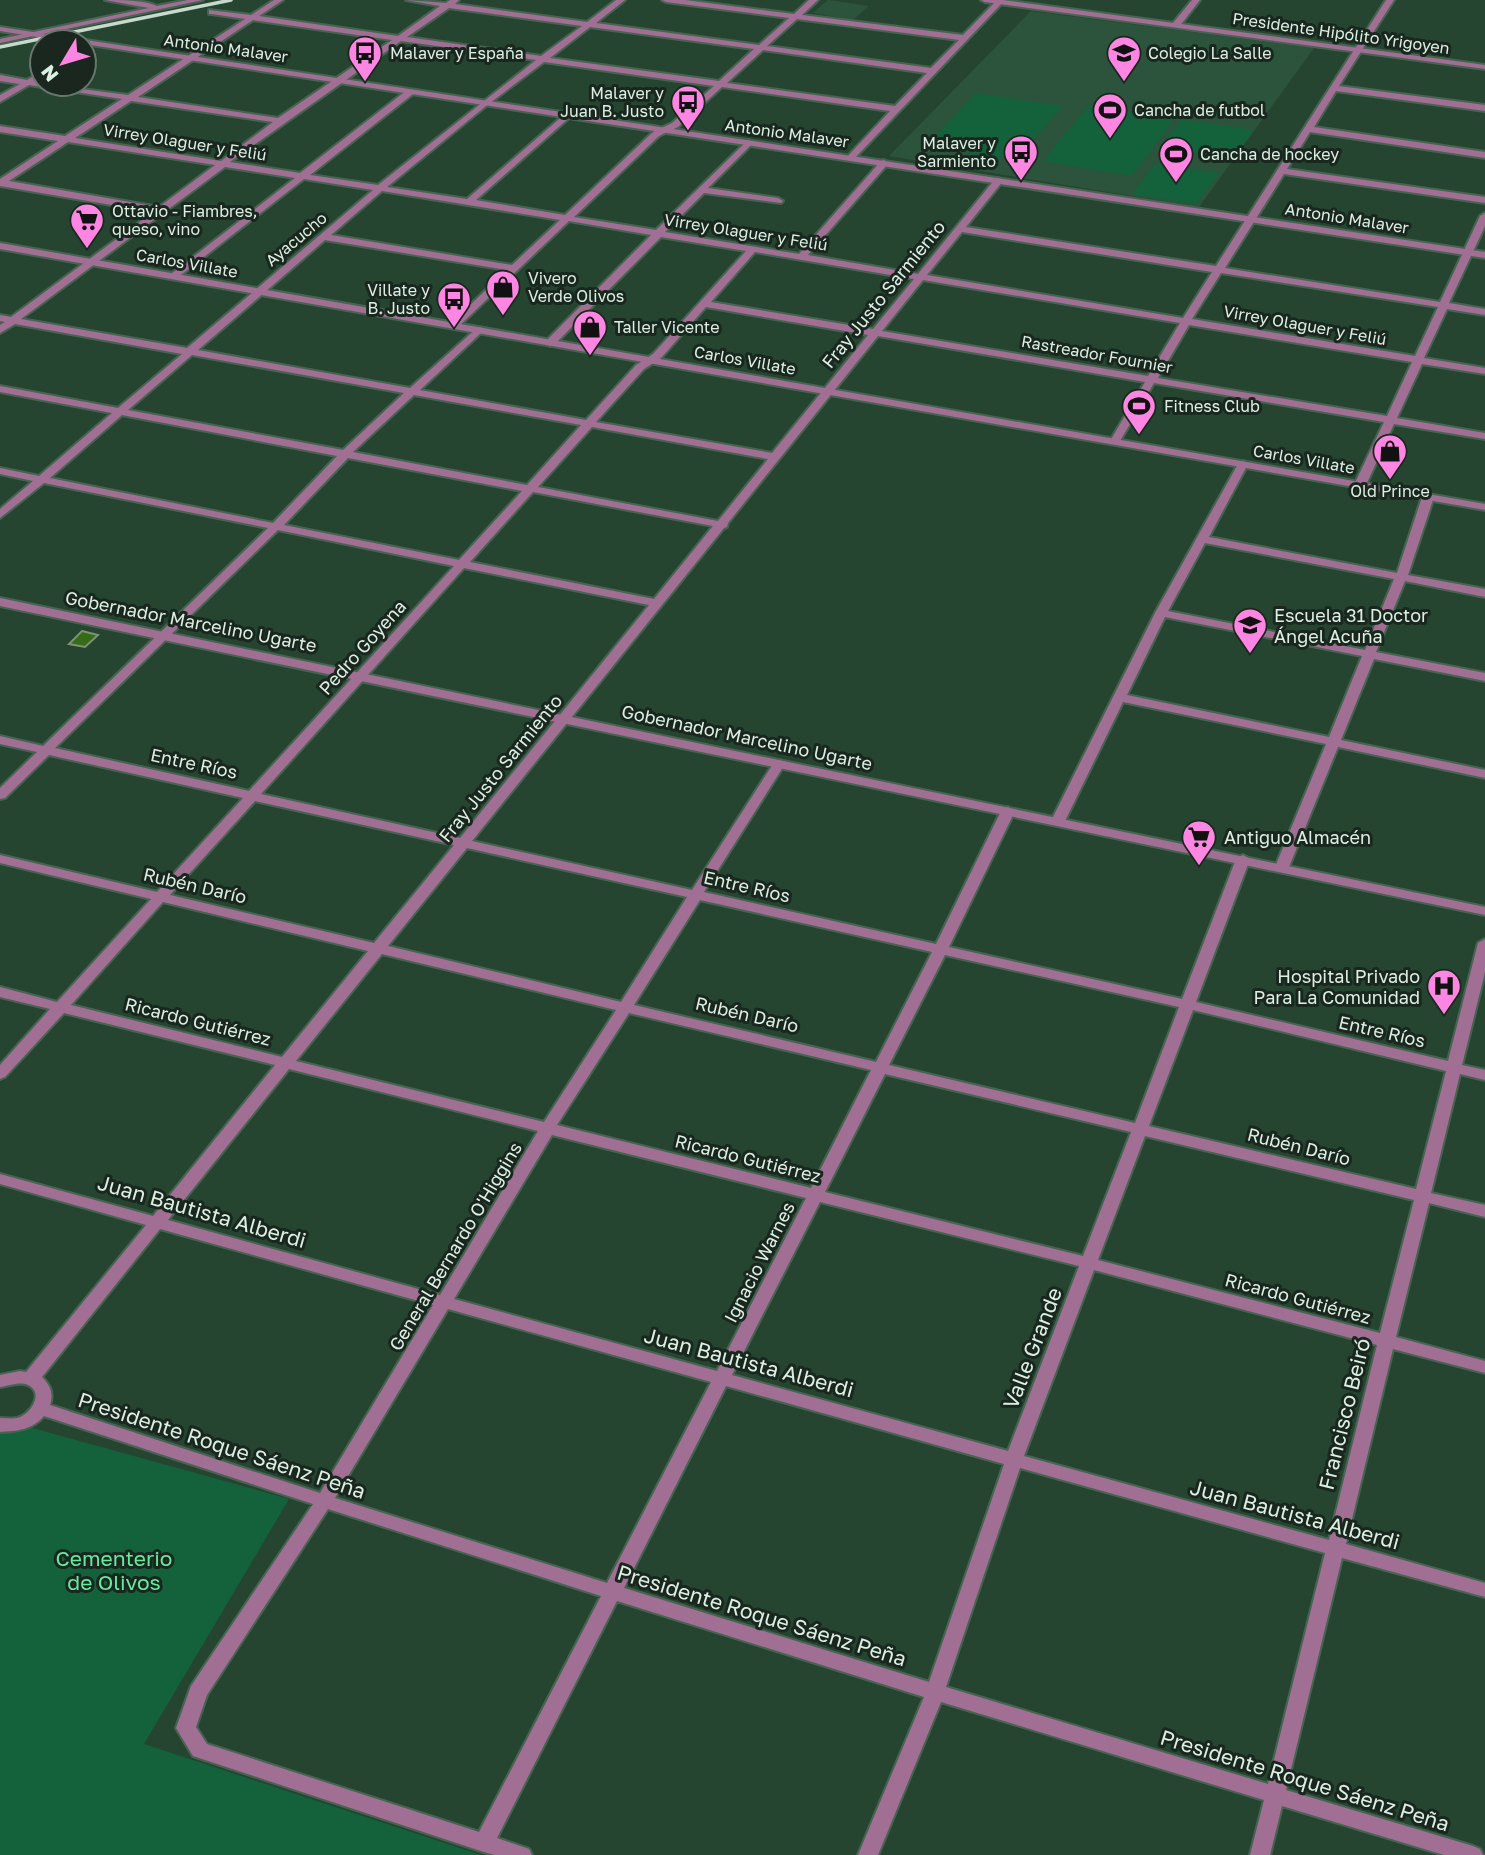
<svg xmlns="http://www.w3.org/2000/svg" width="1485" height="1855" viewBox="0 0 1485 1855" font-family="'Golos Text',sans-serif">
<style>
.built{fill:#2c533c}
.green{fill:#14623b}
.building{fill:#386b19;stroke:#7d9374;stroke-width:2}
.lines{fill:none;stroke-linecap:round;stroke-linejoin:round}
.minor-casing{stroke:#466451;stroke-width:4}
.tertiary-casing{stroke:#466451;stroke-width:4}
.minor{fill:#a16e94;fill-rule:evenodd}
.tertiary{fill:#a16e94;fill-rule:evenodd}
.rail{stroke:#c5d9cc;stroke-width:3.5}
.labels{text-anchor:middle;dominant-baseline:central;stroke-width:6;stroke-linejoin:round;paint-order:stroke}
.far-street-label{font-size:16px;fill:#ddefe3;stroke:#19271e}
.far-poi-label{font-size:16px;fill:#ddefe3;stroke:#19271e;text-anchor:start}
.street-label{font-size:18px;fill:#ddefe3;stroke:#19271e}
.poi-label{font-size:18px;fill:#ddefe3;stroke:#19271e;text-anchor:start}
.near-street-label{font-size:21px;fill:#ddefe3;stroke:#19271e}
.near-park-label{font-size:21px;fill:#67e9a0;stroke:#19271e}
</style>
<rect width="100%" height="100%" fill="#254531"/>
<path class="built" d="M828 0H829L869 6 853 20 813 13Z
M1031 11 1314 48 1199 207 889 156Z"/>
<path class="green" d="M976 93 1063 106 1016 160 926 146Z
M1089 105 1175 118 1132 176 1043 161Z
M1182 119 1253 130 1233 160 1160 148Z
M1155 164 1220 173 1196 204 1132 194Z
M0 1419 289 1499 144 1744 481 1855H0Z"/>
<path class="building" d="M82 631 98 635 85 647 69 644Z"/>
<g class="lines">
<g class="minor-casing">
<path id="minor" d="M105 0C121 0 144 0 157 6L188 0H203L0 43V39L149 8Z
M274 0H283L259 16 398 36 440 6 406 0 446 3 450 0H459L455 4 587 22 616 0H625L596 23 759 45 789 18 666 2 662 0H685L794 14 809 0H818L802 15 963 35 997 0H1005L853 160 846 158 890 111 722 87 678 127 659 136 574 217 656 230 748 140 751 141V145L708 188 778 198 783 201 781 203 704 193 665 232 799 254 881 161 884 160 888 163 887 165 808 255 918 274 995 179 998 178 1003 181 966 227 1216 266 1386 0H1394L1339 86 1485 105V111L1336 91 1314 127 1485 152V158L1310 132 1287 169 1485 197V203L1284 174 1225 268 1440 302 1480 216 1485 213V226L1449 303 1485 309V315L1447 309 1424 358 1485 368V374L1422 364 1397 418 1485 433V439L1394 424 1366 485 1360 488 1354 485 1384 422 1154 383 1120 441 1115 444 1110 441 1145 382 878 336 728 523 727 527 724 528 472 841 692 890 773 764 779 760 785 764 704 892 936 944 1001 811 1008 807 1015 811 949 947 1182 999 1236 859 1243 855 1250 859 1196 1002 1448 1061 1478 943 1485 939V972L1462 1065 1485 1070V1080L1460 1074 1431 1193 1485 1205V1217L1429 1203 1396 1337 1485 1361V1373L1393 1349 1346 1544 1485 1583V1597L1342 1558 1286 1790 1473 1846 1480 1849 1483 1855H1444L1282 1806 1270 1855H1250L1264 1800 941 1702 878 1855H858L924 1697 617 1601 497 1838 529 1849 532 1855H495L484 1852 193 1756 176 1728 191 1686 313 1504 44 1416C32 1430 17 1431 0 1432V1418C5 1418 12 1419 17 1418 30 1415 45 1393 28 1385 20 1381 8 1386 0 1387V1375L20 1371 26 1372 146 1225 0 1184V1174L153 1216 275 1065 64 1013 5 1077 0 1079V1065L50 1009 0 997V987L57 1002 151 899 0 863V855L157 892 243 798 49 755 5 798 0 799V788L37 752 0 744V736L43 746 268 528 44 483 0 518V509L33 481 0 474V468L39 476 112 413 0 392V386L118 408 182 354 15 324 0 333V325L5 322 0 321V315L11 317 153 212 0 186V179L58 141 0 132V126L65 136 122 99 29 85 0 102V95L20 84 0 81V75L27 80 42 71V78L36 81 42 82V84L128 95 245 19 212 14H209V10L251 15ZM449 8 582 26 541 56 407 37ZM797 19 959 40 931 68 767 46ZM253 20 392 40 278 118 138 97ZM590 27 754 49 719 81 550 58ZM401 41 536 60 378 185 310 175 413 94V90H407L300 173 230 162ZM763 50 927 73 895 106 727 83ZM544 62 714 86 672 123 653 132 565 215 476 200 569 118 570 116 566 113 467 199 387 187 486 106ZM131 101 273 122 221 161 75 138ZM68 142 215 165 159 207 9 181ZM225 167 295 178 171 274V278H177L304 179 373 190 187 348 21 319ZM382 191 560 220 512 265 331 235ZM569 221 651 235 546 341 545 343 550 346 554 345 661 237 746 251 653 354 636 365 586 420 420 390 482 332V328L478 327 410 388 198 350 325 240 507 270 449 325 458 327ZM962 232 1212 272 1183 318 927 275ZM755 252 914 279 873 329 711 302ZM1221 273 1438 307 1415 356 1192 319ZM923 280 1180 323 1148 376 882 331ZM706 307 868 335 772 453 596 422 644 369 661 358ZM1189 325 1412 362 1387 416 1158 378ZM192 355 404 393 343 450 128 410ZM414 395 581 425 527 485 353 452ZM122 415 337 456 273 523 50 478ZM592 427 768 459 718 521 538 487ZM348 458 522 491 459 560 284 525ZM533 492 713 526 654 599 470 562ZM278 530 454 566 249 791 55 748ZM464 568 649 605 460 838 261 794ZM255 801 454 845 374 943 170 895ZM467 848 687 897 621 1002 388 946ZM700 900 932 952 876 1062 634 1005ZM163 902 368 951 282 1057 71 1005ZM382 954 616 1010 544 1122 296 1061ZM945 955 1179 1007 1135 1123 889 1065ZM1193 1010 1446 1071 1416 1189 1149 1126ZM629 1013 871 1070 811 1188 557 1125ZM289 1069 538 1131 440 1295 168 1220ZM885 1074 1131 1132 1083 1256 825 1192ZM552 1135 806 1198 717 1371 454 1299ZM1145 1136 1414 1200 1380 1333 1098 1260ZM820 1202 1079 1266 1008 1451 732 1375ZM160 1229 433 1305 320 1493 50 1405C54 1393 50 1385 42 1377ZM1094 1270 1377 1345 1329 1540 1024 1456ZM448 1309 711 1382 607 1583 335 1498ZM726 1386 1004 1464 929 1682 624 1588ZM1020 1468 1325 1553 1268 1784 946 1687ZM328 1509 601 1596 479 1832 207 1744 196 1727 207 1695Z
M1192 0H1200L1179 27H1173V23Z
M1243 461 1248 464 1209 537 1397 573 1422 497 1428 494 1434 497 1408 575 1485 589V597L1405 581 1376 652 1485 673V681L1374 659 1341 740 1485 770V778L1338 747 1289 867 1282 871 1275 867 1326 744 1123 702 1065 821 1058 825 1051 821 1155 613 1238 464ZM1205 543 1394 579 1365 650 1168 611ZM1165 617 1362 656 1329 737 1127 695Z"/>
</g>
<g class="tertiary-casing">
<path id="tertiary" d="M981 0H1003L1485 65V69L985 2Z
M0 27 1485 252V258L84 44V42H67L0 31Z
M0 243 1485 504V510L0 249Z
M0 598 1485 907V915L0 606Z"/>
</g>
<use href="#minor" class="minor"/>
<use href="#tertiary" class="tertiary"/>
<path class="rail" d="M0 47 231 0"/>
</g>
<defs>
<g id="bus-pin" transform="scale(1.75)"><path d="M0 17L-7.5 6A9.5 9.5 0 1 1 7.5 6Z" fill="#fd86e2" stroke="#19271e"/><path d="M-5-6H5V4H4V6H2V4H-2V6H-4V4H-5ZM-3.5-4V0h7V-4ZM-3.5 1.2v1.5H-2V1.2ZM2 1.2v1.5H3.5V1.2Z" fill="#111"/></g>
<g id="school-pin" transform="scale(1.75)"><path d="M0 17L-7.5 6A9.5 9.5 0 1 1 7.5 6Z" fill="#fd86e2" stroke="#19271e"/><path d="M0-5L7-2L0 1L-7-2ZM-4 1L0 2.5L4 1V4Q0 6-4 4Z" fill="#111"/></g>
<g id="stadium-pin" transform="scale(1.75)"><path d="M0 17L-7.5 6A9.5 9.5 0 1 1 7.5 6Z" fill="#fd86e2" stroke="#19271e"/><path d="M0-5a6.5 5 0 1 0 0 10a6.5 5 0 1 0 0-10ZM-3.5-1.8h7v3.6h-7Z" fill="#111"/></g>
<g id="supermarket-pin" transform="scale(1.75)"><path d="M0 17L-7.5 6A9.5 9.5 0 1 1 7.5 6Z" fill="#fd86e2" stroke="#19271e"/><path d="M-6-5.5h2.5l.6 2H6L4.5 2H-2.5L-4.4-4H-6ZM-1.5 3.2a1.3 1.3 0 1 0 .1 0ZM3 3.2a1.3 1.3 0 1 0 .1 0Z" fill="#111"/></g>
<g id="shop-pin" transform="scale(1.75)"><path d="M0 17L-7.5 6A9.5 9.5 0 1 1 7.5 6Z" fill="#fd86e2" stroke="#19271e"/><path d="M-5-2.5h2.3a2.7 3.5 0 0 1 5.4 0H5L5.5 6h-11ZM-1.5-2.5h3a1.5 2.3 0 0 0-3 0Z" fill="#111"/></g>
<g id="hospital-pin" transform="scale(1.75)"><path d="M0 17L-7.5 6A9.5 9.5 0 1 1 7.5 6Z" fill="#fd86e2" stroke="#19271e"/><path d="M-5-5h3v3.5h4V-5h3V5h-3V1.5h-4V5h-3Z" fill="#111"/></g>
</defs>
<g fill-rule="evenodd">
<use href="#bus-pin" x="365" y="53"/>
<use href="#school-pin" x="1124" y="53"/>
<use href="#bus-pin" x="688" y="102"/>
<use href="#stadium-pin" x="1110" y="110"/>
<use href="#bus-pin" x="1021" y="152"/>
<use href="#stadium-pin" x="1176" y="154"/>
<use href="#supermarket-pin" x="87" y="220"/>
<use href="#shop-pin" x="503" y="287"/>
<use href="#bus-pin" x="454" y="299"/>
<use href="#shop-pin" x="590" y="327"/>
<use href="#stadium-pin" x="1139" y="406"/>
<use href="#shop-pin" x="1390" y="451"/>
<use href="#school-pin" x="1250" y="625"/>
<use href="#supermarket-pin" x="1199" y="837"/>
<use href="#hospital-pin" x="1444" y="986"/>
</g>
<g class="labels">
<g class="far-street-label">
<text transform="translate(1341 33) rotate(8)">Presidente Hipólito Yrigoyen</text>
<text transform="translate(226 48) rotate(8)">Antonio Malaver</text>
<text transform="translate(787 133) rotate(8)">Antonio Malaver</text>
<text transform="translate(185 142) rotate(9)">Virrey Olaguer y Feliú</text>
<text transform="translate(1347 218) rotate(9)">Antonio Malaver</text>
<text transform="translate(746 232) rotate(9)">Virrey Olaguer y Feliú</text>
<text transform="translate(296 239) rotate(-40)">Ayacucho</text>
<text transform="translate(187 263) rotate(10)">Carlos Villate</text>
<text transform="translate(1305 325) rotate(10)">Virrey Olaguer y Feliú</text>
<text transform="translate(1097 354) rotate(10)">Rastreador Fournier</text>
<text transform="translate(745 360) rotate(10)">Carlos Villate</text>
<text transform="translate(1304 459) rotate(10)">Carlos Villate</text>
</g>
<g class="far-poi-label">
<text x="390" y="53">Malaver y España</text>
<text x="1148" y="53">Colegio La Salle</text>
<text x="664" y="93" text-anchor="end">Malaver y<tspan x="664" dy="18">Juan B. Justo</tspan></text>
<text x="1134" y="110">Cancha de futbol</text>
<text x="996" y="143" text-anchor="end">Malaver y<tspan x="996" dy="18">Sarmiento</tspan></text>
<text x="1200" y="154">Cancha de hockey</text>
<text x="112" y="211">Ottavio - Fiambres,<tspan x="112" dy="18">queso, vino</tspan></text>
<text x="528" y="278">Vivero<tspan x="528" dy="18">Verde Olivos</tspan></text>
<text x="430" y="290" text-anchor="end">Villate y<tspan x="430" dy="18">B. Justo</tspan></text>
<text x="614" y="327">Taller Vicente</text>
<text x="1164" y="406">Fitness Club</text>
<text x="1390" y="491" text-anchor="middle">Old Prince</text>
</g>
<g class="street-label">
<text transform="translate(883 294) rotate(-51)">Fray Justo Sarmiento</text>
<text transform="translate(191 621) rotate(11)">Gobernador Marcelino Ugarte</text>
<text transform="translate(362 647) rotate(-48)">Pedro Goyena</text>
<text transform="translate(747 737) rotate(12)">Gobernador Marcelino Ugarte</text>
<text transform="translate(194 763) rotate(12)">Entre Ríos</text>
<text transform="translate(500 768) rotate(-51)">Fray Justo Sarmiento</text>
<text transform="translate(195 885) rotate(13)">Rubén Darío</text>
<text transform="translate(747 886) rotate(13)">Entre Ríos</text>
<text transform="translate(747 1014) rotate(13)">Rubén Darío</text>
<text transform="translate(198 1021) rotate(14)">Ricardo Gutiérrez</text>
<text transform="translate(1382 1031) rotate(13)">Entre Ríos</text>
<text transform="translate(1299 1146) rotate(14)">Rubén Darío</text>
<text transform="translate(748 1158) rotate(14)">Ricardo Gutiérrez</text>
<text transform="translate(455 1246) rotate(-59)">General Bernardo O'Higgins</text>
<text transform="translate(759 1262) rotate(-63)">Ignacio Warnes</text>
<text transform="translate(1298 1298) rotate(15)">Ricardo Gutiérrez</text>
</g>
<g class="poi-label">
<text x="1274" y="615">Escuela 31 Doctor<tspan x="1274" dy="21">Ángel Acuña</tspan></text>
<text x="1224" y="837">Antiguo Almacén</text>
<text x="1420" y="976" text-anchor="end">Hospital Privado<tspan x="1420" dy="21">Para La Comunidad</tspan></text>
</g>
<g class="near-street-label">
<text transform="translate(202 1211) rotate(16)">Juan Bautista Alberdi</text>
<text transform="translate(1032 1348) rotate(-69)">Valle Grande</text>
<text transform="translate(749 1362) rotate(15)">Juan Bautista Alberdi</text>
<text transform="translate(1344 1414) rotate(-76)">Francisco Beiró</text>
<text transform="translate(222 1445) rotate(18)">Presidente Roque Sáenz Peña</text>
<text transform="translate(1295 1514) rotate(15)">Juan Bautista Alberdi</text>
<text transform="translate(762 1615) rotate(17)">Presidente Roque Sáenz Peña</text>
<text transform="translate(1305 1780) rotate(17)">Presidente Roque Sáenz Peña</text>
</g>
<g class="near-park-label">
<text x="114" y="1558">Cementerio<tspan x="114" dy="24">de Olivos</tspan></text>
</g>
</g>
<g transform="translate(63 63) rotate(232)"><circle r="33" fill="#19271e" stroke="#67776d" stroke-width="2"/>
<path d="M0-5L12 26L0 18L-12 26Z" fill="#fd86e2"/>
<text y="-10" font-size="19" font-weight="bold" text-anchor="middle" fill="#ddefe3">N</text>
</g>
</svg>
